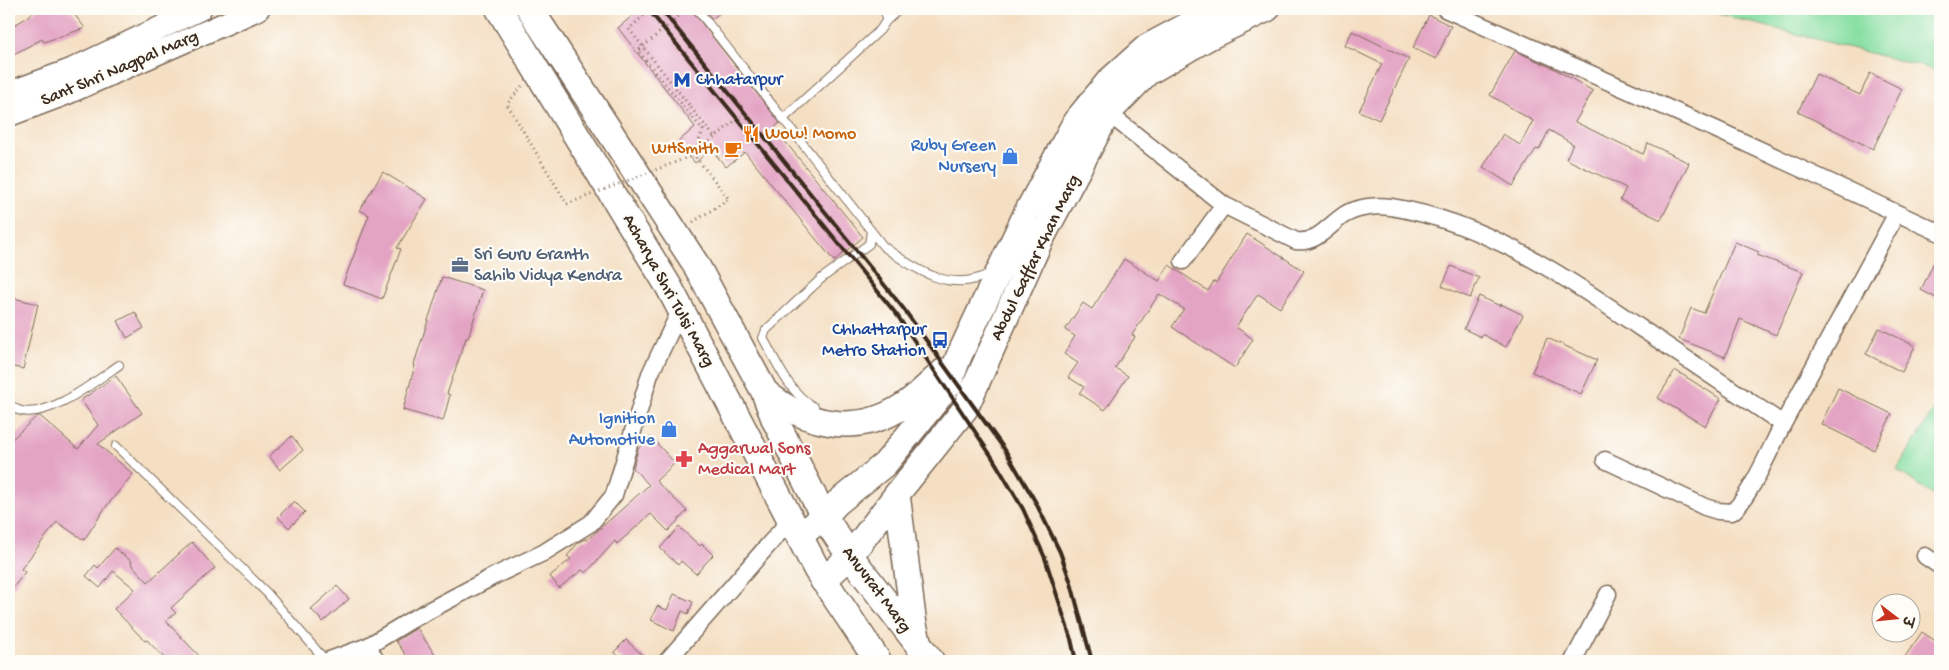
<svg xmlns="http://www.w3.org/2000/svg" width="1949" height="670" viewBox="0 0 1949 670" font-family="'Gochi Hand','Playpen Sans Deva',sans-serif">
<style>
.green{fill:#87dfa3;stroke:#618460}
.building{fill:#e3a3c3}
.lines{fill:none;stroke-linecap:round;stroke-linejoin:round}
.service-casing{stroke:#7c6958;stroke-width:10}
.minor-casing{stroke:#7c6958;stroke-width:19}
.secondary-casing{stroke:#7c6958;stroke-width:25}
.primary-casing{stroke:#7c6958;stroke-width:28}
.trunk-casing{stroke:#7c6958;stroke-width:29}
.path{stroke:#7c6958;stroke-width:3;stroke-dasharray:1 4;stroke-linecap:butt}
.service{stroke:#fff;stroke-width:8}
.minor{stroke:#fff;stroke-width:16}
.secondary{stroke:#fff;stroke-width:22}
.primary{stroke:#fff;stroke-width:25}
.trunk{stroke:#fff;stroke-width:26}
.rail{stroke:#3b2a1e;stroke-width:4}
.path-bridge{stroke:#7c6958;stroke-width:3;stroke-dasharray:1 4;stroke-linecap:butt}
.labels{text-anchor:middle;dominant-baseline:central;stroke-width:4.5;stroke-linejoin:round;paint-order:stroke}
.street-label{font-size:18px;fill:#3b2a1e;stroke:#fdfcf7}
.transit-label{font-size:18px;fill:#164399;stroke:#fdfcf7;text-anchor:start}
.food-label{font-size:18px;fill:#c56008;stroke:#fdfcf7;text-anchor:start}
.shop-label{font-size:18px;fill:#366cbe;stroke:#fdfcf7;text-anchor:end}
.service-label{font-size:18px;fill:#4e5e75;stroke:#fdfcf7;text-anchor:start}
.health-label{font-size:18px;fill:#be3a42;stroke:#fdfcf7;text-anchor:start}
</style>
<rect width="100%" height="100%" fill="#fdfcf7"/>
<filter id="ink" filterUnits="userSpaceOnUse"><feTurbulence type="fractalNoise" baseFrequency=".02" numOctaves="2"/><feDisplacementMap in="SourceGraphic" scale="10" xChannelSelector="R" yChannelSelector="G"/><feConvolveMatrix kernelMatrix="1 2 1 2 8 2 1 2 1" color-interpolation-filters="sRGB"/></filter>
<filter id="wash" filterUnits="userSpaceOnUse"><feTurbulence type="fractalNoise" baseFrequency=".0096" numOctaves="4" result="noise"/><feDisplacementMap in="SourceGraphic" scale="20" xChannelSelector="R" yChannelSelector="G"/><feGaussianBlur stdDeviation="1.12" result="paint"/><feColorMatrix in="noise" values="0 0 0 0 0 0 0 0 0 0 0 0 0 0 0 0 0 1.4 0 .05"/><feComposite in="paint" operator="in"/></filter>
<g filter="url(#wash)">
<rect width="100%" height="100%" fill="#f4dfc3"/>
<path class="green" d="M1699 9H1940V71Z
M1940 400V500L1897 470Z"/>
<g id="blocks">
<path class="building" d="M38 9H70L85 28 44 42 42 39 14 54 9 44V28L23 20Z
M628 9H691L693 12 780 123 774 128 863 237 834 261 745 152 726 167 711 149 695 163 678 142 695 127 618 28 633 15Z
M704 9H725L712 19Z
M1429 15 1451 26 1436 59 1413 48Z
M1352 31 1409 59 1379 120 1359 111 1382 64 1345 46Z
M1515 51 1553 68 1593 91 1575 122 1643 154 1648 143 1689 163 1661 220 1620 200 1626 188 1566 159 1573 144 1549 130 1539 150 1536 149 1513 186 1483 167 1503 134 1520 145 1533 121 1490 95Z
M1870 73 1902 89 1873 149 1798 112 1816 74 1860 95Z
M383 172 427 199 397 248 401 249 382 299 343 284 369 215 360 210Z
M1247 234 1304 271 1280 308 1258 294 1236 327 1253 339 1235 368 1172 327 1184 309 1159 294 1132 335 1135 337 1115 368 1128 376 1105 410 1079 393 1084 387 1068 377 1078 363 1064 354 1075 336 1065 330 1083 303 1092 309 1124 259 1159 281 1169 265 1208 291 1214 281 1216 283Z
M1735 242 1759 252 1757 255 1803 272 1776 335 1740 319 1725 357 1679 339 1691 308 1704 313Z
M1940 249V300L1921 290Z
M1451 266 1479 278 1470 298 1442 286Z
M442 277 483 290 468 338H466L447 394 450 395 443 421 403 410 415 365 414 364Z
M1479 296 1500 306 1501 304 1523 315 1506 347 1482 334 1481 337 1464 329Z
M9 297 38 304 23 369 9 366Z
M135 312 144 328 127 338 118 321Z
M1879 328 1915 346 1902 372 1866 354Z
M1547 338 1597 360 1581 394 1532 372Z
M1675 370 1721 399 1705 426 1658 398Z
M116 376 142 413 98 444 133 474 105 508 84 540 57 522 21 569 25 572 9 593V442L37 416H40L78 449 98 425 81 400Z
M1838 388 1892 414 1874 450 1821 424Z
M292 436 303 450 280 470 269 456Z
M651 437 675 463 656 481 687 511 668 531 651 514 617 544 615 541 586 573 582 570 559 588 550 576 571 559 567 556 578 543 585 539 587 540 649 485 633 468 638 449Z
M294 501 305 512 289 528 278 517Z
M679 527 700 546 702 544 713 555 696 574 681 561 678 565 660 548Z
M192 542 215 568 171 608 176 613 166 621 204 661H167L147 640 145 641 114 609 135 589 113 571 100 588 86 576 95 565 98 568 115 548 132 562 131 564 148 582Z
M337 586 349 599 323 622 311 609Z
M674 594 693 602 688 614 682 611 674 631 651 620 657 606 667 610Z
M417 628 439 661H410L396 641Z
M1922 632 1940 644V661H1902Z
M626 640 649 661H624L614 652Z"/>
</g>
</g>
<g filter="url(#ink)">
<use href="#blocks" fill-opacity="0" stroke="#7c6958" stroke-width="1"/>
<g class="lines">
<g class="service-casing">
<path id="service" d="M697 9 883 246C914 269 952 295 990 273
M886 21 899 9
M783 119 880 30 886 21V9
M9 404C12 406 15 409 18 410 46 421 97 380 119 365
M814 407C789 393 777 363 763 338L766 330 822 278 869 244 871 231
M116 446 267 593 326 661"/>
</g>
<g class="minor-casing">
<path id="minor" d="M1445 9 1715 129 1940 233
M1108 113 1224 205 1296 241C1316 244 1328 226 1344 215 1357 207 1376 205 1391 207 1486 222 1567 278 1645 331 1691 362 1737 393 1783 424L1897 213
M1183 261 1224 205
M1605 460 1705 507 1718 511 1732 512C1749 499 1772 445 1783 424
M1925 556 1940 566
M368 646 376 661
M327 661 368 646 411 620 496 575 543 553 591 523 614 495 650 374 681 309
M667 661 791 519
M1573 661 1608 594"/>
</g>
<g class="secondary-casing">
<path id="secondary" d="M9 93 71 70 200 9
M9 115 65 94 258 9"/>
</g>
<g class="primary-casing">
<path id="primary" d="M764 391C804 425 856 437 903 406 918 396 930 383 944 371
M897 494 914 625 920 648
M799 536 824 517 837 503 885 464 948 386 959 356 1026 214 1076 121 1109 81 1147 47 1218 9
M823 581 850 556 897 494 965 409 1039 243 1108 113 1147 73 1209 37 1267 9"/>
</g>
<g class="trunk-casing">
<path id="trunk" d="M499 9 669 287 817 570 878 661
M530 9 695 263 764 391 775 420 824 517 850 556 931 661"/>
</g>
<path class="path" d="M686 10 638 51 703 130 694 155
M522 86 507 104 567 204
M694 154 741 116
M693 222 729 199 694 155"/>
<use href="#service" class="service"/>
<use href="#minor" class="minor"/>
<use href="#secondary" class="secondary"/>
<use href="#primary" class="primary"/>
<use href="#trunk" class="trunk"/>
<path class="rail" d="M648 9 897 315 992 457 1023 509 1045 558 1071 639 1076 661
M661 9 903 308 1005 450 1035 501 1060 552 1071 583 1092 661"/>
<path class="path-bridge" d="M651 9 629 29 715 138
M567 204 694 155"/>
</g>
</g>
<defs>
<g id="metro-bare" transform="scale(1.35)"><path d="M-5.5 5V-5H-3L0 0L3-5H5.5V5H3V-.5L0 4L-3-.5V5Z" fill="#1a4fb4" stroke="#fdfcf7" stroke-width="2.5" paint-order="stroke"/></g>
<g id="restaurant-bare" transform="scale(1.35)"><path d="M-5-6h1v4h1v-4h1v4h1v-4h1v5L-1.5 .5V6h-2V.5L-5-1ZM5-6V6H3V1.5H1.5Q1.5-4 5-6Z" fill="#e8710a" stroke="#fdfcf7" stroke-width="2.5" paint-order="stroke"/></g>
<g id="cafe-bare" transform="scale(1.35)"><path d="M-5.5-4.5H6V0H3Q3 3.5 0 3.5H-2.5Q-5.5 3.5-5.5 0ZM3-3.2v2h1.7v-2ZM-6 4.5H4V6H-6Z" fill="#e8710a" stroke="#fdfcf7" stroke-width="2.5" paint-order="stroke"/></g>
<g id="shop-bare" transform="scale(1.35)"><path d="M-5-2.5h2.3a2.7 3.5 0 0 1 5.4 0H5L5.5 6h-11ZM-1.5-2.5h3a1.5 2.3 0 0 0-3 0Z" fill="#3f7fe0" stroke="#fdfcf7" stroke-width="2.5" paint-order="stroke"/></g>
<g id="office-bare" transform="scale(1.35)"><path d="M-6-3h4V-5.5h4V-3h4V5H-6ZM-1-4.5V-3h2v-1.5ZM-6 0V1H6V0Z" fill="#5c6f8a" stroke="#fdfcf7" stroke-width="2.5" paint-order="stroke"/></g>
<g id="bus-bare" transform="scale(1.35)"><path d="M-5-6H5V4H4V6H2V4H-2V6H-4V4H-5ZM-3.5-4V0h7V-4ZM-3.5 1.2v1.5H-2V1.2ZM2 1.2v1.5H3.5V1.2Z" fill="#1a4fb4" stroke="#fdfcf7" stroke-width="2.5" paint-order="stroke"/></g>
<g id="pharmacy-bare" transform="scale(1.35)"><path d="M-2-6h4v4h4v4h-4v4h-4v-4h-4v-4h4Z" fill="#e0444e" stroke="#fdfcf7" stroke-width="2.5" paint-order="stroke"/></g>
</defs>
<g fill-rule="evenodd">
<use href="#metro-bare" x="682" y="80"/>
<use href="#restaurant-bare" x="751" y="134"/>
<use href="#cafe-bare" x="733" y="149"/>
<use href="#shop-bare" x="1010" y="156"/>
<use href="#office-bare" x="460" y="265"/>
<use href="#bus-bare" x="940" y="340"/>
<use href="#shop-bare" x="669" y="429"/>
<use href="#pharmacy-bare" x="684" y="459"/>
</g>
<g class="labels">
<g class="street-label">
<text transform="translate(120 69) rotate(-23)">Sant Shri Nagpal Marg</text>
<text transform="translate(1036 258) rotate(-64)">Abdul Gaffar Khan Marg</text>
<text transform="translate(668 291) rotate(61)">Acharya Shri Tulsi Marg</text>
<text transform="translate(876 590) rotate(53)">Anuvrat Marg</text>
</g>
<g class="transit-label">
<text x="696" y="80">Chhatarpur</text>
<text x="926" y="330" text-anchor="end">Chhattarpur<tspan x="926" dy="21">Metro Station</tspan></text>
</g>
<g class="food-label">
<text x="765" y="134">Wow! Momo</text>
<text x="719" y="149" text-anchor="end">WHSmith</text>
</g>
<g class="shop-label">
<text x="996" y="146">Ruby Green<tspan x="996" dy="21">Nursery</tspan></text>
<text x="655" y="419">Ignition<tspan x="655" dy="21">Automotive</tspan></text>
</g>
<g class="service-label">
<text x="474" y="255">Sri Guru Granth<tspan x="474" dy="21">Sahib Vidya Kendra</tspan></text>
</g>
<g class="health-label">
<text x="698" y="449">Aggarwal Sons<tspan x="698" dy="21">Medical Mart</tspan></text>
</g>
</g>
<rect width="1949" height="670" fill="none" stroke="#fdfcf7" stroke-width="30"/>
<g transform="translate(1896 618) rotate(106)"><circle r="24" fill="#fdfcf7" stroke="#afa8a0"/>
<path d="M0-4L9 19L0 12L-9 19Z" fill="#c8321e"/>
<text y="-8" font-size="14" font-weight="bold" text-anchor="middle" fill="#3b2a1e">उ</text>
</g>
</svg>
